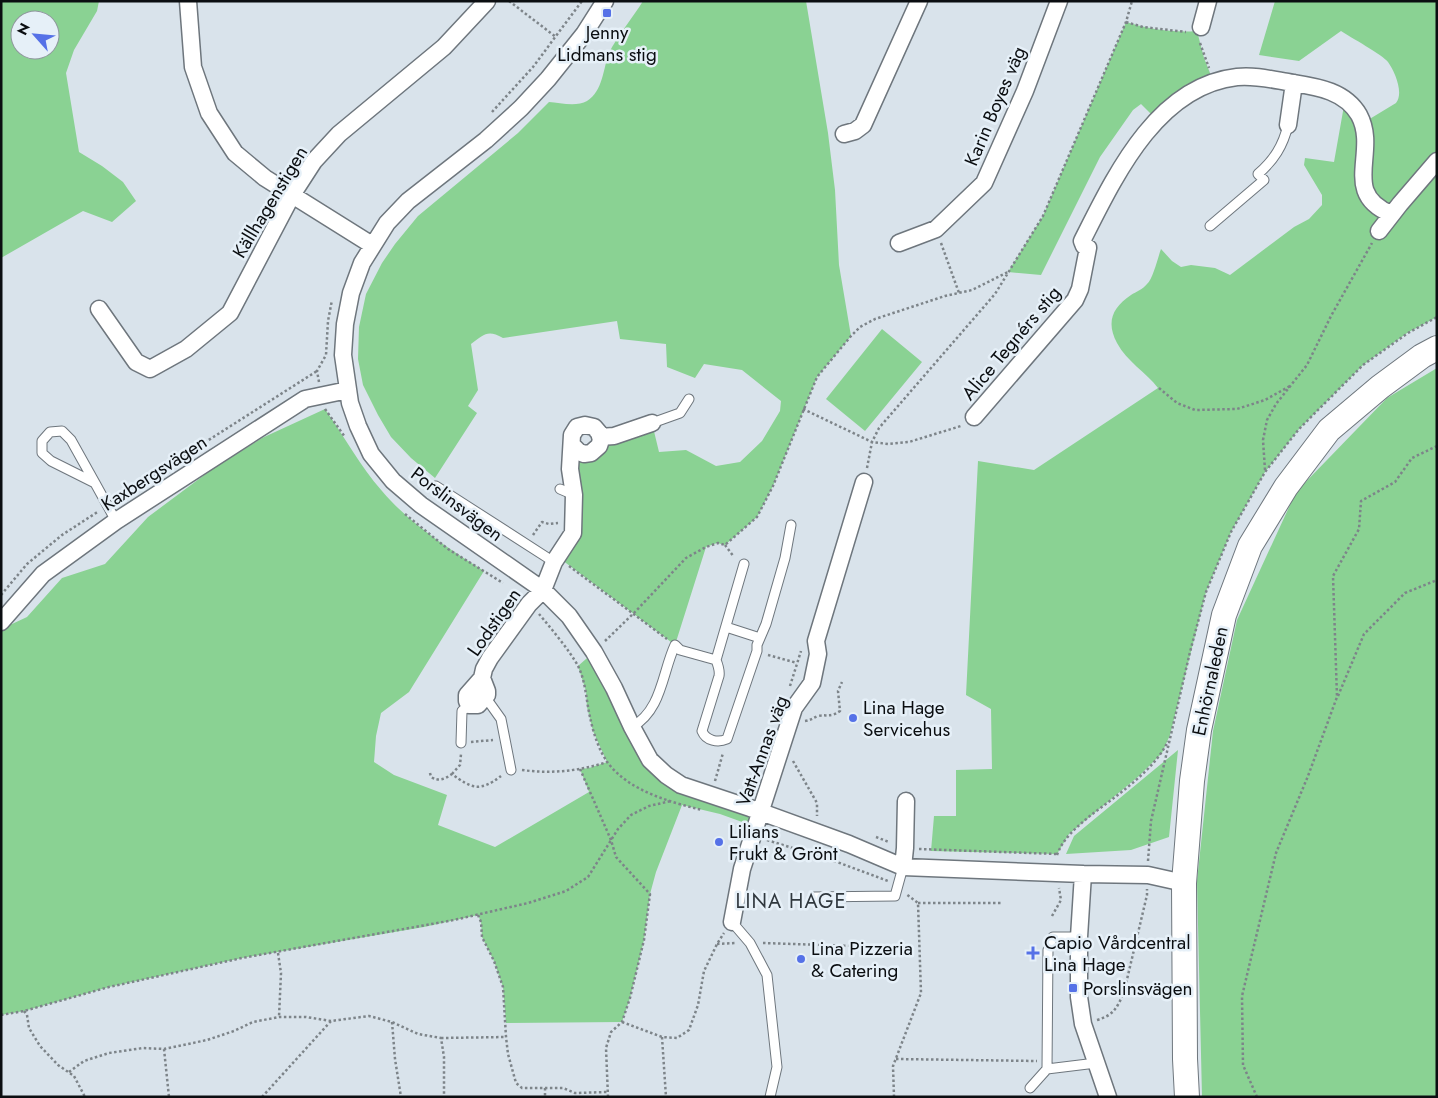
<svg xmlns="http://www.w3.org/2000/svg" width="1438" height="1098" viewBox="0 0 1438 1098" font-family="Jost,sans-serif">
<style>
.green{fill:#8ad293;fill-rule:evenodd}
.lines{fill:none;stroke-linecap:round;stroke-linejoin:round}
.lane-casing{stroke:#6e767d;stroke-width:11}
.street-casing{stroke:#6e767d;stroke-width:19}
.secondary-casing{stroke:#6e767d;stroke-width:26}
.path{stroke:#7d8489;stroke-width:2.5;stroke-dasharray:2.5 2.5;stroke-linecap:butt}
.lane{stroke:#fff;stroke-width:9}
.street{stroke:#fff;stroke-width:16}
.secondary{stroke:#fff;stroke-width:24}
.poi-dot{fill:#5571e7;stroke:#e6f0f8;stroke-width:2}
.labels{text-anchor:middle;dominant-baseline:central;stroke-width:5;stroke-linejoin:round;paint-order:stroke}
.poi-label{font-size:19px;fill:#0b0e11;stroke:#e6f0f8;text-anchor:start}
.street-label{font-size:19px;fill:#0b0e11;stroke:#e6f0f8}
.neighbourhood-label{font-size:20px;letter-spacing:1px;fill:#30383e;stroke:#e6f0f8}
</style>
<rect width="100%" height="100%" fill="#d9e3eb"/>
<path class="green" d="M1 1H99L97 11 74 50 66 73 79 152 102 166 123 182 136 201 112 222 83 211 1 258ZM20 20H50V50H20Z
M643 1H806L828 133 835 190 839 265 851 336 817 377 773 486 757 517 725 545 717 543 706 547 675 645 558 557 566 546 579 452 652 423 659 452 686 450 716 466 740 462 762 441 780 411 781 401 742 370 704 364 695 378 667 367 666 344 620 339 617 321 503 338C487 329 484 335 471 344L478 390 468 406 477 413 435 478 411 458 391 437 378 415 363 385 358 359 359 327 366 294 382 263 395 244 418 216 518 133 549 102C560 103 577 107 587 101 603 91 603 69 609 53 616 38 634 16 643 1Z
M1275 1H1435L1437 4V317L1407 333 1363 365 1299 429 1265 472 1231 532 1206 592 1170 735 1162 753 1139 776 1069 834 1057 854 931 851 934 816H956V770L992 769 991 709 966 695 978 461 1034 470 1158 388C1146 372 1127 362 1117 343 1106 322 1112 308 1131 295 1136 292 1143 289 1147 284 1153 279 1158 257 1161 249L1172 261 1181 267 1191 265 1215 268 1230 275 1294 227 1309 219 1322 205V195L1304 165 1305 158 1334 162 1345 100 1363 123 1396 103C1404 93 1395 72 1388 62 1383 55 1350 37 1341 31L1299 61 1259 55Z
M1126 22C1149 29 1173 33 1197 31L1204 58 1214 83 1157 120 1141 104 1133 110 1100 157 1041 275 1008 272 1043 216Z
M882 329 922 362 865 431 826 399Z
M1437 368V1097H1202L1197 881 1213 731 1237 620 1296 492 1387 398Z
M325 409C344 436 360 466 382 491 410 524 448 548 484 571L409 692 381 713 376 736 374 762 394 775 447 795 438 825 495 847 589 792 580 769 589 768 607 762 593 731 587 707 586 691 578 666 594 652 656 767 750 808 756 827 720 814 682 805 656 872 650 894 644 940 630 998 622 1022 506 1023 503 987 494 961 482 937 481 922 478 915 424 927 242 958 109 987 24 1011 1 1015V617L12 624 27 617 62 578 105 564 148 517 211 470 262 438Z
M1178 750 1169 837 1131 850 1066 854 1074 836Z"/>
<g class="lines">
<g class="lane-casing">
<path id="lane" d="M1210 226 1264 180 1258 174C1274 160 1283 146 1288 125
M652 423 680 413 689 399
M95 483 71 440 62 431 50 432 42 441V453L51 461 95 483 116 521
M436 486 554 562
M560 489 574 495
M726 627 760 638
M716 660 744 564
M486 698 501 719 511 770
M632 727C662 710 662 673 675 645L680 650 716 660C718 665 720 671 719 676L702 731C706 741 718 743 727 739L757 651V645L766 624 785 558 791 525
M461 743 462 711 469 705
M813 897 895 896 903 867
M732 922 750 943 767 975 777 1067 770 1097
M1047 1069 1048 950 1053 937H1079
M1030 1088 1047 1069 1096 1063"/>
</g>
<g class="street-casing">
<path id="street" d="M188 1 193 67 209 113 235 153 265 178 372 245
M605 1 584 34 548 79 521 108 486 140 408 201 387 223 362 263 351 293 345 324 343 355 350 403 358 426 371 454 393 481 421 505 543 590 569 616 594 652 614 688 632 727 650 760 666 775 681 785 750 808 849 844 903 867 1083 874 1148 875 1184 883
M1201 27 1208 1
M1288 125 1294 83
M844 134 855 131 863 125 919 1
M1379 231 1400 204 1437 161
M899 243 936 229 984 183 1025 91 1059 1
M99 309 136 362 150 369 186 349 230 313 292 195 314 161 339 134 444 47 487 1
M974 417 1075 300 1080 289 1088 248 1084 246 1082 241C1114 178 1156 86 1237 77 1256 75 1274 80 1293 83 1318 87 1345 91 1359 115 1379 152 1340 193 1391 214
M600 437 614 436 652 423
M1 622 43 574 116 521 305 399 348 390
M482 678 487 691V695L478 705H469L467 701V695L482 678 484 669 490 658 529 604 543 590 554 562 573 533 574 495 570 469 572 435 577 427 585 425 594 427 600 434 601 440 599 446 591 453 584 454 579 452 572 445
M903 867 905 848 906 801
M1083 874 1079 937V997L1083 1024 1108 1097
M732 922 742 869 794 708 812 683 818 654 816 641 864 482"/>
</g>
<g class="secondary-casing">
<path id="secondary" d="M1187 1097 1185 1059 1184 883 1192 781 1199 730 1224 615 1250 546 1286 487 1329 430 1380 387 1422 356 1437 348"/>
</g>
<path class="path" d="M509 1 556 37
M1126 22 1143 27 1186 32
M1200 43 1209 68
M492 112 533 67 582 1
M941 243 959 293
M319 382 317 371 326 355 328 321 332 300
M1159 388 1177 403 1195 410 1237 409 1265 400 1290 386
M325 409 345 437
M803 409 872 442 888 444 909 442 961 426
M867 468 872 442 879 428 995 294 1043 216 1126 22 1132 1
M1265 470 1263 440 1267 420 1276 404 1307 365 1331 316 1372 243
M116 499 317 371
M405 514 448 549 503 583
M533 535 542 522 549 524 558 523
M725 545 734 557
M569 566 667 639
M1 595 27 564 62 535 99 511
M539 614C550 627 570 651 578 666 586 682 586 700 590 717 593 732 599 751 608 763 629 791 670 802 702 810
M605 641 634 613 686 558 706 547 718 543 725 545 757 517 773 486 817 377 851 336 860 327 875 319 945 296 972 290 1008 272
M768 655 797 663
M790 686 801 651
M1338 696 1364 634 1405 593 1437 580
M805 721C811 720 813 718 818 716 827 714 830 718 840 711L838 691 842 682
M471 742 493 740
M793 761 817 803V816
M580 769 611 840 616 857 650 894 644 940 630 998 622 1022 611 1032 606 1048 608 1097
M522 770C551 774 580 771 607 762
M430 773 431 777C439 782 445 779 452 774 472 789 480 792 501 776
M452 774 460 765 461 754
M715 781 723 753
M876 837 889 842
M767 840 837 862 888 881
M919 849 1057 854
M1057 855C1063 838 1077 827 1091 815 1116 796 1155 770 1168 741
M1148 861 1151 821 1190 652 1206 592 1231 532 1265 472 1299 429 1363 365 1408 333 1437 317
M918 903H1001
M478 915 481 922 482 937 494 961 503 987 506 1037 508 1054 516 1083 522 1088H563L575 1093 607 1092
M1052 916 1061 900 1059 888
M763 943 854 946
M717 944 735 943
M278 953 281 973 279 1017
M24 1011 27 1015 29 1028 40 1046 58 1065 74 1076 85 1097
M1 1015 24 1011 109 987 242 958 454 920 528 903 566 891 588 877 618 829 631 815 649 806 671 801
M1097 1020C1114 1015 1117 1008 1124 992L1147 895V889
M392 1022 395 1059 401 1097
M622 1022 662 1037 677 1038 689 1030 698 1005 704 971 717 944 724 933
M662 1037 666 1097
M441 1038 506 1037
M164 1049 169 1097
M896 1059 1037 1061
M69 1072 84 1061 109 1053 143 1048 164 1049 207 1040 234 1031 253 1022 279 1017H306L331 1021 369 1016 392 1022 418 1034 441 1038 444 1057V1097
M545 1088V1097
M262 1097 331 1021
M894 1097 893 1066 921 993 918 903 906 894
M1257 1097 1243 1065 1242 996 1276 853 1308 776 1337 697 1333 576 1359 529 1361 501 1395 482 1412 458 1437 446"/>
<use href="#lane" class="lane"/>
<use href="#street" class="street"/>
<use href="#secondary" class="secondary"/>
</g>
<g class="poi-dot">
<rect x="602" y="8" width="10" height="10" rx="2.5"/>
<circle cx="853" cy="718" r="5"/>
<circle cx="719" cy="842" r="5"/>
<path d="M1030.5 945.5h5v5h5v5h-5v5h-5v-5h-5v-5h5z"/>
<circle cx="801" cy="959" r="5"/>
<rect x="1068" y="983" width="10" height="10" rx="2.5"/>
</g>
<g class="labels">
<g class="poi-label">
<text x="607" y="32" text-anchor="middle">Jenny<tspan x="607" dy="22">Lidmans stig</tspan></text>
<text x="863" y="707">Lina Hage<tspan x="863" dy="22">Servicehus</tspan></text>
<text x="729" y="831">Lilians<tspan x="729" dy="22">Frukt &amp; Grönt</tspan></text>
<text x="1044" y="942">Capio Vårdcentral<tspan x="1044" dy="22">Lina Hage</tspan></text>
<text x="811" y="948">Lina Pizzeria<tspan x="811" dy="22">&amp; Catering</tspan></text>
<text x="1083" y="988">Porslinsvägen</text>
</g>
<g class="street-label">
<text transform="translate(995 106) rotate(-67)">Karin Boyes väg</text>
<text transform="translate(270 202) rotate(-59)">Källhagenstigen</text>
<text transform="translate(1011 343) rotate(-50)">Alice Tegnérs stig</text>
<text transform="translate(154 473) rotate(-33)">Kaxbergsvägen</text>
<text transform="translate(457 504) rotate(37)">Porslinsvägen</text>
<text transform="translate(494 622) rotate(-55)">Lodstigen</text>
<text transform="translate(1210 681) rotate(-78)">Enhörnaleden</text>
<text transform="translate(762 751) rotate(-70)">Vatt-Annas väg</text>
</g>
<g class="neighbourhood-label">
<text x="791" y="901">LINA HAGE</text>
</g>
</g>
<rect width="1438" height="1098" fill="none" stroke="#0b0e11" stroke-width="5"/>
<g transform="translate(35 35) rotate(297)"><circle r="24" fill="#e6f0f8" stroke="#8e969c"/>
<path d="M0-4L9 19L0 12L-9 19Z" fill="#5571e7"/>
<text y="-8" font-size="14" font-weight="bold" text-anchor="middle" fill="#0b0e11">N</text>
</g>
</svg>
